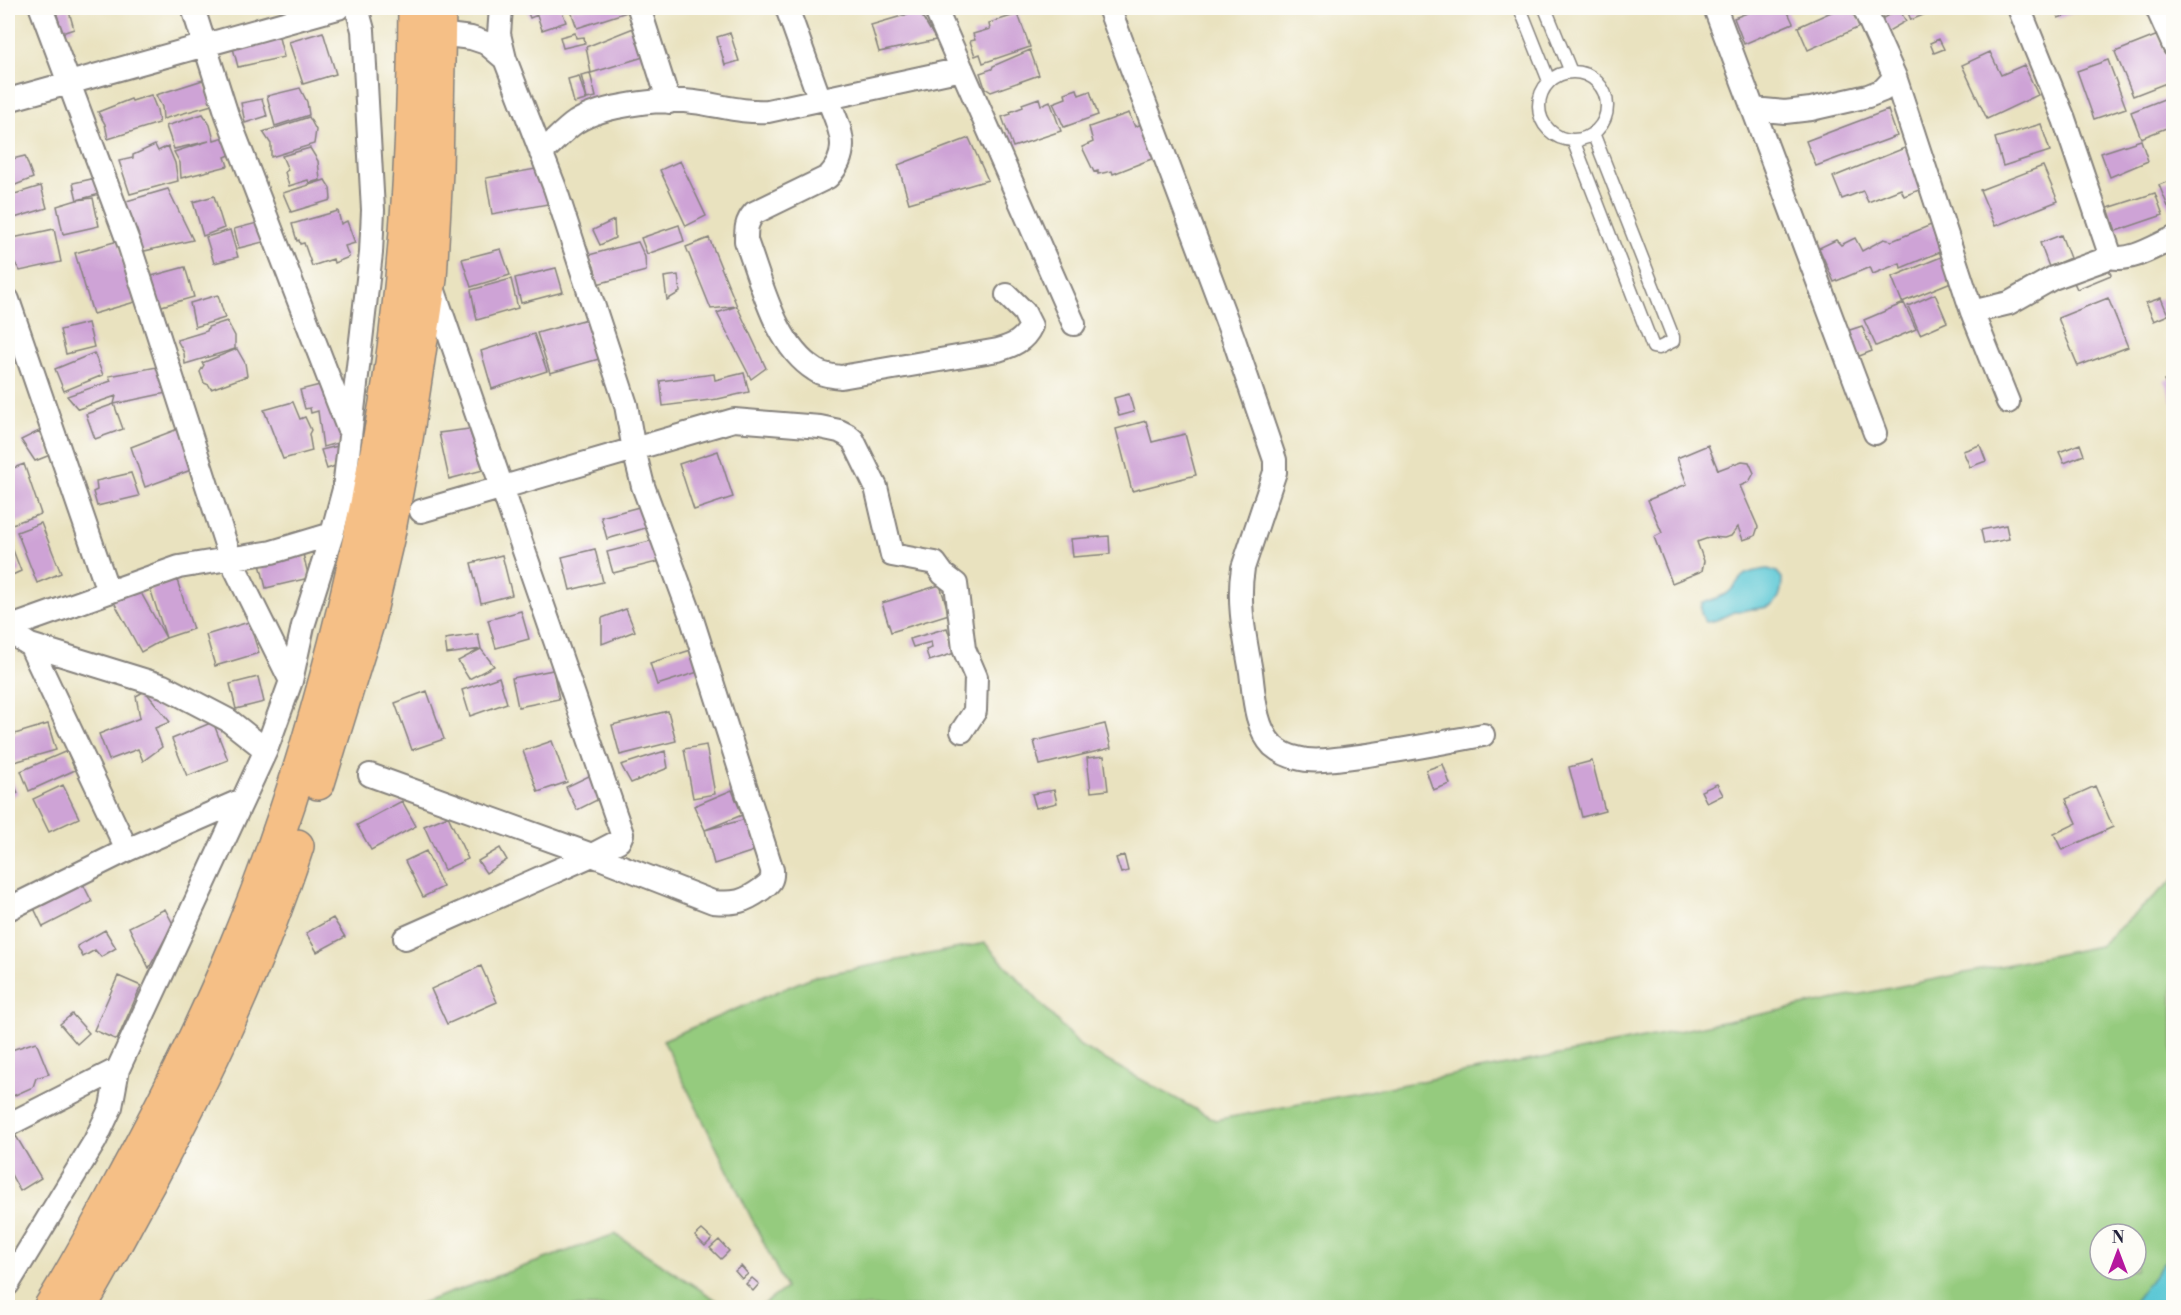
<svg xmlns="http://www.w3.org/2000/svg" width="2181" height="1315" viewBox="0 0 2181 1315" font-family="'Libre Bodoni',serif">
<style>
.green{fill:#95cb7e;stroke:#5c765c;stroke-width:1.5;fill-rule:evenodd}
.water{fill:#5cc8d5;stroke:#3f7588;stroke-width:1.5}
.building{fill:#cea3d6}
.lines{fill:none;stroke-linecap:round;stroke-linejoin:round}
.service-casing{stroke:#86827d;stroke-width:15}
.minor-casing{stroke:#86827d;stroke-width:26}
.trunk-casing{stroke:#86827d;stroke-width:36}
.service{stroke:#fff;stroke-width:12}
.minor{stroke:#fff;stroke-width:22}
.trunk{stroke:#f5bf86;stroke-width:33}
</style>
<rect width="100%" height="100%" fill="#fdfcf7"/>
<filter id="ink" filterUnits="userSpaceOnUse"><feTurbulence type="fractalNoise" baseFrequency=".0167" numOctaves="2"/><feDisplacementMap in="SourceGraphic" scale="12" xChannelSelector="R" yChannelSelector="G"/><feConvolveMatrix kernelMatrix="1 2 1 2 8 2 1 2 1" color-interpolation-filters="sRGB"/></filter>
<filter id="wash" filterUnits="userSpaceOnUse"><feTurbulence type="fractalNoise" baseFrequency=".008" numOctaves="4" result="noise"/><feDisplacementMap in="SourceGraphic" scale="24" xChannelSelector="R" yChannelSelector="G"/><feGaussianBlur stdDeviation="1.35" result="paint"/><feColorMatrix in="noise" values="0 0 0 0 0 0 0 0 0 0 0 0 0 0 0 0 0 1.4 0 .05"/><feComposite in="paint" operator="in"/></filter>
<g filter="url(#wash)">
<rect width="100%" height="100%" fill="#e9e2bf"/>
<path class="green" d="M2173 880V1251L2130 1308 760 1307 786 1288 663 1040 812 977 985 943 1080 1046 1215 1120 1559 1055 2099 946ZM2100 1234H2136V1270H2100Z
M615 1234 727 1307H410Z"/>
<path class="water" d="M1768 569 1777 572 1782 578C1782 618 1758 604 1732 613 1723 616 1717 622 1706 622 1701 616 1700 612 1702 604 1709 600 1716 599 1724 595 1734 591 1736 581 1744 575 1751 571 1760 570 1768 569Z
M2173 1251V1307H2130Z"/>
<g id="blocks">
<path class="building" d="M68 8 74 29 62 33 56 11Z
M526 8H561L566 22 542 30 537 15 530 18Z
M570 8H627V12L577 28Z
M1760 8H1786L1793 23 1744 44 1734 18Z
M1840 8H1853L1862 26 1808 50 1798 27Z
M1906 8H1940L1911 20Z
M2055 8H2082L2083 10 2058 18Z
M1899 9 1906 21 1885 33 1878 21Z
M919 11 936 40 879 52 871 25Z
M1018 14 1030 47 983 63 980 54 975 56 970 41 975 40 973 34 990 29 989 23Z
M641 25 650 55 591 73 586 47Z
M323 32 336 74 303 84 289 42Z
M575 33 576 38 584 37 585 43 563 48 560 37Z
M730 33 739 61 725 65 717 37Z
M278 34 284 57 238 67 233 48Z
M2158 35 2174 72V80L2133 96 2115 52Z
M1939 39 1944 49 1934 53 1930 43Z
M1030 50 1039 75 991 92 985 88 980 73 992 69 993 66Z
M1990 52 2001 75 2024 65 2038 95 1987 119 1962 65Z
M2108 60 2126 108 2094 119 2077 71Z
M590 73 596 97 587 99 581 75Z
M579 76 586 100 574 103 568 79Z
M203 80 212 105 163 119 162 107 156 95Z
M300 88 307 102 309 115 275 126 267 96Z
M1077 89 1079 95 1090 91 1098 115 1064 127 1053 103 1066 98 1065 93Z
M151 95 157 110 159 123 108 139 105 124 98 112 131 99 132 101Z
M2174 95V125L2141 138 2131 112Z
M1039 98 1041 105 1050 101 1061 131 1013 147 1002 117 1011 114 1010 112 1023 107 1022 104Z
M262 99 267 116 245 123 241 103Z
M1888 110 1897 136 1816 166 1806 141Z
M1129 113 1135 127 1141 124 1154 158 1113 174 1112 171 1098 174V171L1094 172 1082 147 1093 142 1089 127Z
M203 114 210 125 214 140 231 135 237 152 225 157 228 166 181 178 180 163 174 152 209 141 174 149 166 126Z
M309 117 316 130 314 144 271 157V144L263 132Z
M2041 124 2050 151 2003 166 1995 138Z
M969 138 988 180 909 203 898 165Z
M2141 140 2148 161 2110 177 2101 153Z
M155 145 158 151 168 146 175 163 178 181 130 194 119 161 133 158V155Z
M1907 147 1924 188 1904 196 1901 189 1868 202 1863 191 1842 199 1833 177Z
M310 148 318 161 320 180 309 183 308 180 289 186 285 172 288 170 282 156Z
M25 156 33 178 8 188V160Z
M680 161 706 216 686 226 660 170Z
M2043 166 2058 201 1995 226 1980 190Z
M541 168 548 204 492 214 486 178Z
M96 178 100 194 77 200 93 198 99 226 63 234 57 206 77 200 73 183Z
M2174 179V207L2169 209 2159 185Z
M325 180 330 188 331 200 291 212 283 193Z
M41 186 47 208 8 220V196Z
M168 189 193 240 140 252 123 202Z
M2155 193 2163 215 2116 231 2108 208Z
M214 196 224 228 203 236 193 202Z
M338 211 341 224 347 221 355 243 345 246 349 257 334 263 333 259 312 266 304 243 300 244 299 240 297 241 292 224Z
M614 220 615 238 600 245 593 230Z
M257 223 263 231V242L239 248 234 229Z
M1936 223 1947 249 1901 268 1900 263 1873 274 1870 267 1834 282 1819 248 1836 240 1841 245 1855 238 1862 251 1884 239 1892 241Z
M679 225 684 241 647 254 641 238Z
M54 229 61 262 20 271 8 252V239Z
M230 230 238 257 214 263 206 237Z
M2061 235 2070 258 2049 267 2040 243Z
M709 238 737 306 711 309 686 247Z
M118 241 135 302 93 314 75 253Z
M638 242 645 257 646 271 597 284 595 269 589 255Z
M501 249 510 275 471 287 462 259Z
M1946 255 1956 280 1902 302 1892 277Z
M2107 262 2111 275 2077 289 2071 276Z
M185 267 194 297 158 307 148 277Z
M556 268 563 292 521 303 515 278Z
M678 275 680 292 667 300 664 277Z
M511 279 518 308 477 320 471 290Z
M1935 294 1947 322 1920 334 1908 306Z
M218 295 225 318 195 327 190 303Z
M2108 298 2128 347 2078 366 2058 318Z
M2161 298 2168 315 2154 321 2146 303Z
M1904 303 1916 329 1876 346 1864 320Z
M737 306 766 368 751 379 717 313Z
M587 319 599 359 550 373 537 333Z
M227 321 235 336V349L185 364 184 353 177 340 207 331 208 327Z
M88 323 94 347 66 354 60 330Z
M1862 326 1872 351 1857 357 1847 331Z
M534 334 547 371 492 389 481 351Z
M237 349 245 363 247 376 211 389 209 385 204 383 200 372 204 365 202 363Z
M94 353 103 375 64 391 55 369Z
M162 366 176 391 114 404 116 396 78 409 67 396 111 381 109 376Z
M744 373 749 392 718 399 663 406 660 381 714 374 715 380Z
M2174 377V403H2173L2164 381Z
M328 383 348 440 323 447 318 411 311 413 310 408 305 409 300 390Z
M1129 394 1134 412 1119 416 1114 398Z
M293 402 300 419 305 417 311 430 309 434 312 451 283 459 264 410Z
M114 404 123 429 95 439 86 414Z
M1146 421 1152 442 1185 434 1196 475 1132 491 1116 429Z
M183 427 199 467 145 487 131 447Z
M469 429 483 470 449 479 439 433Z
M39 431 50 455 35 461 21 440Z
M2080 444 2084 455 2064 463 2059 452Z
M1708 445 1718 470 1742 461 1749 462 1754 473 1749 482 1740 486 1758 527 1755 536 1743 540 1738 527 1731 536 1724 538 1711 537 1697 542 1704 561 1702 571 1672 583 1654 537 1662 533 1648 500 1687 484 1677 458Z
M1980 445 1986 461 1970 467 1963 451Z
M338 446 343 463 327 469 321 450Z
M718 451 733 497 694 510 679 464Z
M24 464 41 514 12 524 8 511V470Z
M131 473 139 496 97 506 93 492 97 490 96 481Z
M643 506 649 527 607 539 601 517Z
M41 523 61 573 37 583 17 532Z
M2006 525 2009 539 1984 544 1981 530Z
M1109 536 1110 554 1073 557 1071 539Z
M8 537 21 571 8 577Z
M662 538 661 561 613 573 607 552Z
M595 549 603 582 570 590 562 557Z
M302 550 309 578 266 588 259 560Z
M502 555 512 595 481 603 471 563Z
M177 580 193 629 166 638 141 652 108 591H140L166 638 150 588Z
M940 585 949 614 891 632 882 603Z
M626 609 635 631 602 644V618Z
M521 611 529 639 496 648 488 620Z
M249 622 259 653 215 666 206 635Z
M947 628 955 653 929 661 926 650 932 648 931 642 913 647 910 639Z
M478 634 481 649 494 666 469 679 458 661 481 649 447 654 445 639Z
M694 649 701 671 657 685 650 663Z
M553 670 559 699 518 707 512 678Z
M258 677 264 702 236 709 230 684Z
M499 677 507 703 470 716 462 690Z
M145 691 170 722 155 728 162 747 143 761 138 749 109 760 99 734 140 718 136 696Z
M427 691 444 739 412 750 395 703Z
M668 711 676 741 620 755 612 725Z
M213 722 228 760 187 776 172 739Z
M48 724 56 750 11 763 8 751V736Z
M1105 724 1111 748 1040 765 1034 741Z
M552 741 567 782 538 792 523 751Z
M706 745 715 794 693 798 684 749Z
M67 751 75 770 29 791 21 771Z
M665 751 668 768 631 783 621 765Z
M1104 756 1108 790 1091 792 1087 758Z
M1592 761 1605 811 1582 817 1569 767Z
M1443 764 1450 784 1433 790 1426 770Z
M8 772 18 793 8 799Z
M591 775 603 797 577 810 566 787Z
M1717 784 1723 795 1707 803 1701 791Z
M63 785 79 818 49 832 33 799Z
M2095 786 2113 827 2062 850 2054 834 2077 823 2066 799Z
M732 790 742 815 705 830 694 806Z
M1054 790 1057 803 1036 808 1032 794Z
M402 801 416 826 371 850 357 825Z
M448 816 468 859 444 870 424 826Z
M750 818 760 849 714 864 705 830Z
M500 848 507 860 486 873 478 861Z
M426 851 443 887 423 897 405 861Z
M1124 855 1128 871 1121 873 1116 858Z
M81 880 92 902 43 927 32 904Z
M165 909 173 924 149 968 129 927Z
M333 918 345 937 317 952 306 933Z
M105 930 116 948 101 957 95 950 83 957 77 946Z
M481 966 497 1002 447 1024 431 989Z
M118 976 141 986 117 1040 94 1030Z
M72 1014 89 1033 77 1044 60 1024Z
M36 1042 49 1074 36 1078 33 1087 13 1096H8V1051Z
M16 1136 41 1178 20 1191 8 1169V1141Z
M702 1230 712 1239 705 1246 695 1236Z
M719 1240 729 1251 721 1259 710 1248Z
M741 1266 748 1274 742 1279 735 1271Z
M752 1278 759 1284 753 1291 746 1284Z"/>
</g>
</g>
<g filter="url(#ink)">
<use href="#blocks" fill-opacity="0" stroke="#86827d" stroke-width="1.5"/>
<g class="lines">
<g class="service-casing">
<path id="service" d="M1520 8 1549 81
M1545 8 1571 72
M1539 106a34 34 0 1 1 68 0a34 34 0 1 1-68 0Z
M1573 140 1653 347 1659 348 1673 341V337L1593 133"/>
</g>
<g class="minor-casing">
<path id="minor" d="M41 8 129 244 231 560 291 681
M193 8 227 115 348 428
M639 8 669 102
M787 8 820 100
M935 8 1074 324
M1109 8 1234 340 1275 460V472L1243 568C1237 603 1245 637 1251 672 1254 695 1255 728 1273 746 1280 752 1288 756 1297 758 1314 763 1334 759 1352 757 1396 752 1439 743 1483 735
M1715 8 1875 433
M1864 8 1895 77 1972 312 2008 402
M2019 8 2064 119 2111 257
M2157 8 2174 46
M439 34 471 38 486 43 505 59
M828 99C839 127 853 151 828 177L754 213C746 222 746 229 746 241 762 283 775 345 815 370 822 375 832 376 841 377L998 350C1012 346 1024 341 1031 326L1024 312 1007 295
M8 100 338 8
M1753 109 1785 112 1811 109 1868 96 1883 90 1895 77
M541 153C553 143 564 130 576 122 603 105 663 98 694 102 719 105 743 113 768 111L962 69
M8 300 108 591
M1972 312 2009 303 2053 278 2111 257C2132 262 2155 246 2174 238
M421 511 734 420 820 427 839 431 847 435 853 440 876 487 892 555 935 563 943 574 956 584 964 649 976 677 975 711 962 731
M8 628 179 567 272 552 332 534
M8 631 30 645 163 686 228 720 266 750
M30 645 127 850
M370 775 592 855 713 902C735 904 744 902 762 889 770 883 773 880 772 870L691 616 643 486 634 450 626 405 555 188 505 59 499 34 501 8
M8 909 127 850 242 800
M405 938 592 855 619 841 622 834 432 285
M8 1125 118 1069
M8 1284 95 1141 111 1107 118 1069 266 750 291 681 303 626 332 534 344 489 371 253 373 210 363 30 357 8"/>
</g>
<g class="trunk-casing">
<path id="trunk" d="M318 783 367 624 388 535 406 439 430 279 436 171 439 8
M50 1308C81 1259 107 1208 134 1158 170 1091 204 1023 233 953 294 807 337 654 368 499 376 457 385 414 391 371 408 250 414 129 415 8
M79 1308C104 1267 125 1225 148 1184 206 1075 259 964 297 846"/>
</g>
<use href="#service" class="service"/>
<use href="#minor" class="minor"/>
<use href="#trunk" class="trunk"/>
</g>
</g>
<rect width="2181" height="1315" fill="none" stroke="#fdfcf7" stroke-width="30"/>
<g transform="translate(2118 1252)"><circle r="28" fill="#fdfcf7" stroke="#a5a5ac" stroke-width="1.5"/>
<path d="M0-4.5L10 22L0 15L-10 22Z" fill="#b5179e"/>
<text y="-9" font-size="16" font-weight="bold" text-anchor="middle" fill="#22223b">N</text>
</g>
</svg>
